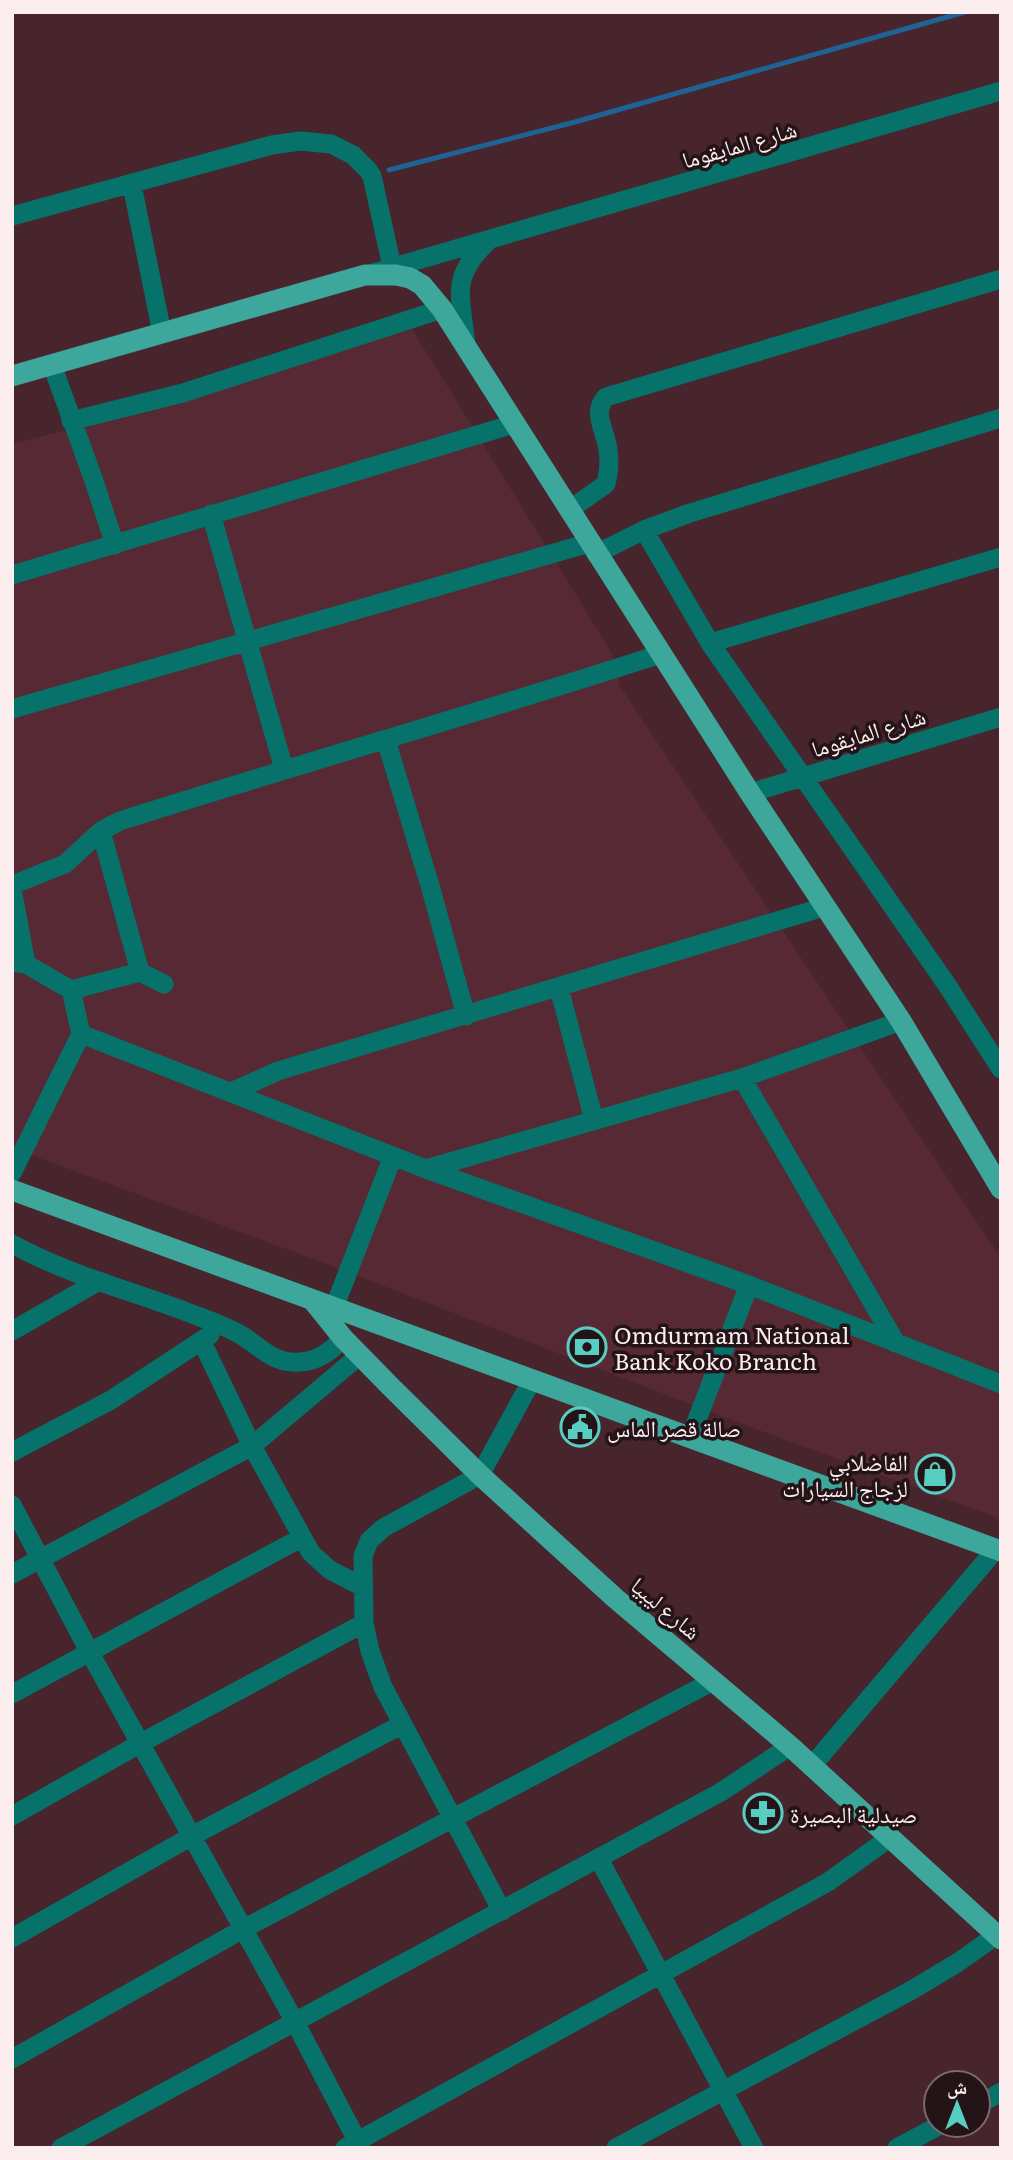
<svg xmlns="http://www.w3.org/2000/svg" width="1013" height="2160" viewBox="0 0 1013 2160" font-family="Literata,'Noto Naskh Arabic',serif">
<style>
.built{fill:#562934}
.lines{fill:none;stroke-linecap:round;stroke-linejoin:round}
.stream{stroke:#1f6295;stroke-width:5}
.minor{stroke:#07726a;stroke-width:19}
.major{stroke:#3da79c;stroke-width:21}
.labels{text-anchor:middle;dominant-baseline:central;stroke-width:7;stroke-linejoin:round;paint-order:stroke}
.street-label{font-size:23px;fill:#fcedef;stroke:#241317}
.poi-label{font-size:23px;fill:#fcedef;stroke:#241317;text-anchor:start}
</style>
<rect width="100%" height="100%" fill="#48242d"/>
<path class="built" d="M411 327 613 655 620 686 1001 1258V1519L737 1422 316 1260 12 1148V444L248 382Z"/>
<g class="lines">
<path class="stream" d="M389 170 575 122 965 12"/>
<path class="minor" d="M132 185 162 333
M12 216 272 145 300 141 331 144 353 155 368 170 372 176 392 267
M373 273 1001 91
M466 345C461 295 449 278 489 240
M52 365 93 478 115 545
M71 421 183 393 442 309
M569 510 606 484C609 472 610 462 608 450 606 431 591 413 606 397L1001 279
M211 514 284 769
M644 530 710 643 947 985 1001 1069
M596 554 644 530 687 514 1001 418
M12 575 514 424
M710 643 1001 557
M12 709 589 543
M386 740 431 889 466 1016
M750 793 1001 717
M101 831 140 972
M12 885 65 864 101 831 120 821C300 764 481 712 661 654
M12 889 26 964
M12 962 26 964 71 990 140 972 164 984
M559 988 594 1120
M81 1034 426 1169 749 1285 1001 1384
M742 1078 896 1343
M231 1092 278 1071 824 907
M426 1169 742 1078 901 1021
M12 1173 81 1034 71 990
M12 1244C69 1275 132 1291 192 1314 208 1320 226 1326 241 1335 258 1345 271 1361 292 1362 314 1364 330 1353 343 1338
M334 1308 393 1156
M12 1331 99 1281
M202 1342 252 1446 311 1553 330 1570 363 1587
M690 1438 749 1285
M12 1452 111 1400 210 1335
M12 1505 90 1653 295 2022 361 2148
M12 1574 252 1446 360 1355
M12 1694 301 1538
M811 1767 996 1549
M12 1816 141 1743 364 1623
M599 1859 754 2148
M502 1911 383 1687 370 1651 364 1623 363 1556 369 1541 383 1528 480 1475 532 1380
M12 1938 192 1836 401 1725
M12 2059 243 1929 713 1681
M978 2105 1001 2092
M61 2148 721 1792 790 1746
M345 2148 828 1882 888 1839
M616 2148 912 1990 957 1963 997 1935
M897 2148 940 2125"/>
<path class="major" d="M12 376 365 275H396L410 278 422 285 442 309 750 793 901 1021 1001 1189
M12 1190 1001 1551
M314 1302 343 1338 390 1386 480 1475 615 1598 790 1746 1001 1939"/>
</g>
<defs>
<g id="bank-ring" transform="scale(2.0125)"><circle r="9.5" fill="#241317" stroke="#57cec1" stroke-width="1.5"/><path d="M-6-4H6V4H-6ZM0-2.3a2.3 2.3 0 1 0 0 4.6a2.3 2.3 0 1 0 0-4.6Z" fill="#57cec1"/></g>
<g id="civic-ring" transform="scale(2.0125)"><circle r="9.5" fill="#241317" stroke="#57cec1" stroke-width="1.5"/><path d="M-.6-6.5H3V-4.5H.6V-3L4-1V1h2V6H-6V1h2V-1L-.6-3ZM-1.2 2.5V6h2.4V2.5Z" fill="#57cec1"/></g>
<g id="shop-ring" transform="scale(2.0125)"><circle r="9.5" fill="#241317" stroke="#57cec1" stroke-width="1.5"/><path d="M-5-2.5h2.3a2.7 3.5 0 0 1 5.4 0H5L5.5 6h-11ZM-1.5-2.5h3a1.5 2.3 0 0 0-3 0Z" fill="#57cec1"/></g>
<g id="pharmacy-ring" transform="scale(2.0125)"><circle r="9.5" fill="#241317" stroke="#57cec1" stroke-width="1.5"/><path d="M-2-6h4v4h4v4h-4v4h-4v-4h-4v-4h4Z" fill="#57cec1"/></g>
</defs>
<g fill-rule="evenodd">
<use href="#bank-ring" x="587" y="1347"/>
<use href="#civic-ring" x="580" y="1427"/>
<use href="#shop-ring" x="935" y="1474"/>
<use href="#pharmacy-ring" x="763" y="1813"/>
</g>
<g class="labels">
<g class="street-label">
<text transform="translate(739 143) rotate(-16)">شارع المايقوما</text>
<text transform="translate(868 731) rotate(-17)">شارع المايقوما</text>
<text transform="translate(667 1607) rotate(40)">شارع ليبيا</text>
</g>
<g class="poi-label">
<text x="614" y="1334">Omdurmam National<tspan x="614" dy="26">Bank Koko Branch</tspan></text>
<text x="607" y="1427">صالة قصر الماس</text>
<text x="908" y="1461" text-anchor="end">الفاضلابي<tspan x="908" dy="26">لزجاج السيارات</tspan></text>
<text x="790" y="1813">صيدلية البصيرة</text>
</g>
</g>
<rect width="1013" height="2160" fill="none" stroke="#fcedef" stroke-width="28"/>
<g transform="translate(957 2104)"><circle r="33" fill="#241317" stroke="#7a6a6d" stroke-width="2"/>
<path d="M0-5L12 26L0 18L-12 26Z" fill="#57cec1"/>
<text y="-10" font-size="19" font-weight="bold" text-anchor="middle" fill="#fcedef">ش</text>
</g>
</svg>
